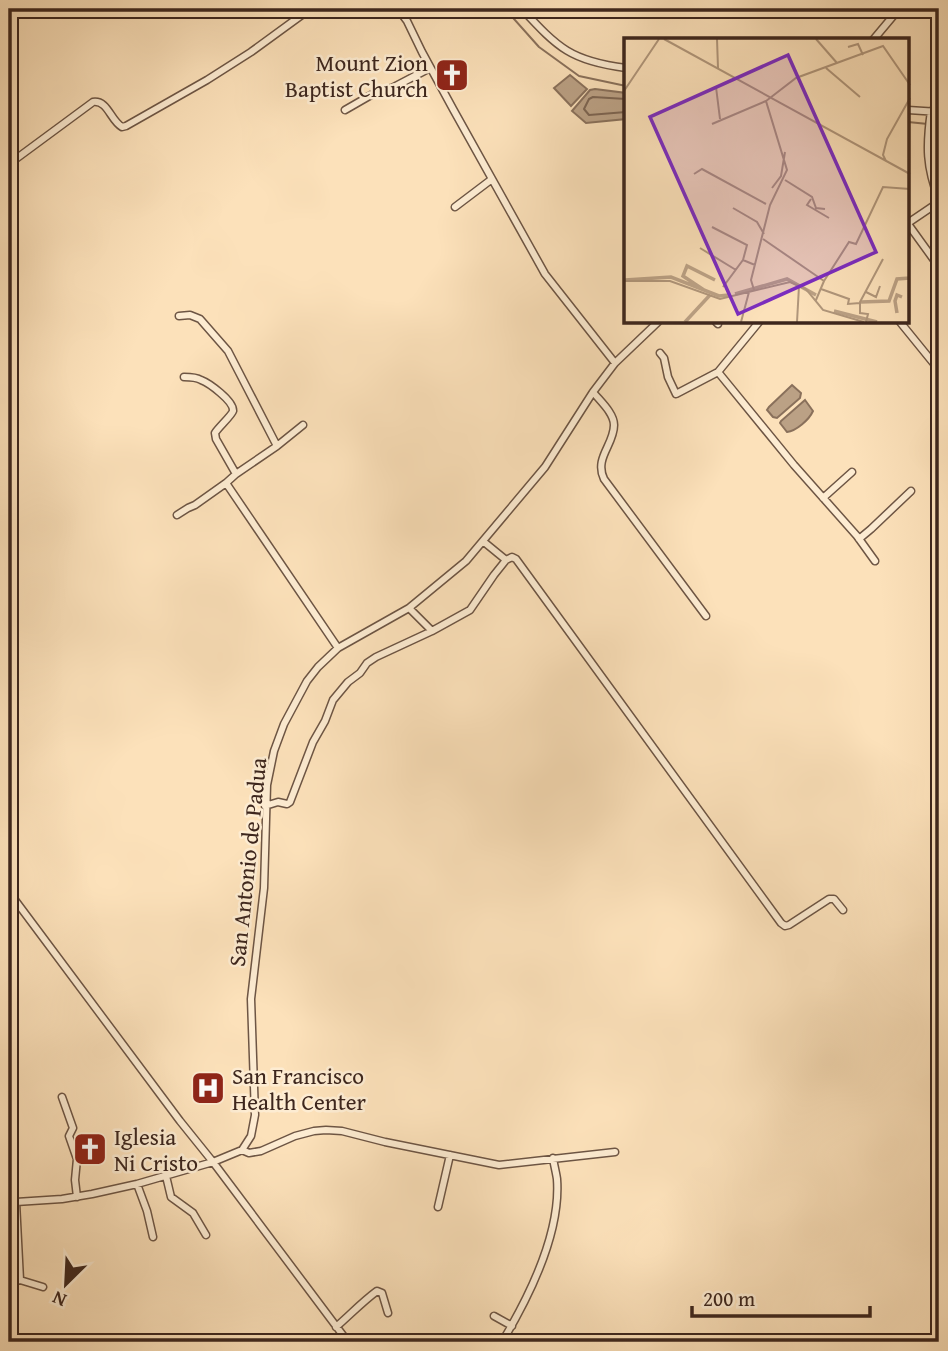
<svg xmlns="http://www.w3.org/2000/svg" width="948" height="1351" viewBox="0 0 948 1351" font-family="'Gentium Book Plus',serif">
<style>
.water{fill:#bba185;stroke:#89705b;stroke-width:2}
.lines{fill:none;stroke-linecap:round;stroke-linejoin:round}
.shore{stroke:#7c6451;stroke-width:2}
.stream{stroke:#89705b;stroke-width:2}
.minor-casing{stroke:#6d5544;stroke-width:9}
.minor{stroke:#fdecd2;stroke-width:6}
.labels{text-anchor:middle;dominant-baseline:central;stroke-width:5;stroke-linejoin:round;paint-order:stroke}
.poi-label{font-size:23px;fill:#3d261d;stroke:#fdecd2;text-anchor:start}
.street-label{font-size:23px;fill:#3d261d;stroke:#fdecd2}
.inset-river{fill:none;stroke:#bba185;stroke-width:3.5}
.inset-road{fill:none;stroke:#b0967b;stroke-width:2}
.view{fill:#7b2cbf;fill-opacity:0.15;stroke:#7b2cbf;stroke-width:3.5}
.inset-edge{fill:none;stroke:#3d261d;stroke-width:3.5}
</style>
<rect width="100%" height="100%" fill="#fce1ba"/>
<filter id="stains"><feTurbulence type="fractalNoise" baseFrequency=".00286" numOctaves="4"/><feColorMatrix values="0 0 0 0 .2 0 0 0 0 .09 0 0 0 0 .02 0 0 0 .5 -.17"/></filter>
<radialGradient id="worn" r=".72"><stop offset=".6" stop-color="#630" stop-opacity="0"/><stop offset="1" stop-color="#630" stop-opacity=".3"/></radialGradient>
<path class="water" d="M570 75 587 89 571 106 554 88Z
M595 89 626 93V119L586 123 572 111 590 90Z
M792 385 801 393 800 398 777 418 773 417 767 410 769 407Z
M805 400 813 411C809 420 796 431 787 432L780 423 781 421Z"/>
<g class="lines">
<path class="shore" d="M626 99 593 97 589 99 584 109 589 115 626 112"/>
<path class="stream" d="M505 9 539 47 579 76 626 86
M908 122 928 124
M933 126 939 127"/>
<g class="minor-casing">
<path id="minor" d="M398 9 407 21 422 52 453 109 545 274 615 363
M522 9C558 48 571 61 626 68
M873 40 899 9
M345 110 378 91 392 88 430 68
M908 110 939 112
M931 111C926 146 926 167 939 200
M9 164 93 102C108 100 110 120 122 127L126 126 207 80 251 52 310 9
M455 207 492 179
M908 223 939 202
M908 224 934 260
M179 316 190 315 200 319 228 351 277 446 236 474
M716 322 718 324
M759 322 718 372 794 465 857 536 875 561
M900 322 939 370
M660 353 664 358 668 377 676 394 718 372
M184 377C190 377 196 377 201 380 209 383 234 401 233 411 232 415 218 428 215 433L216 439 236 474 226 483 338 648
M593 392C600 401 614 413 614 425 614 445 594 458 604 479L706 616
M939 397V403
M277 446 303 425
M823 498 852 472
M177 515 188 508 195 505 226 483
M859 539 871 529 911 491
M506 560 512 557 516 559 781 923 785 926 789 925 829 899H834L843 910
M409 608 432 631 470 610 494 575 506 560 484 542
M265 806 278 802 287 804 290 802 313 742 325 721 333 700 348 682 360 673 367 663 376 657 432 631
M9 892 180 1121 213 1162 348 1342
M62 1097 73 1128 69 1136 77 1159 75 1180 77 1197
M242 1150 249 1153 261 1151 295 1136 314 1131 326 1130 342 1131 385 1142 499 1165 615 1152
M166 1176 171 1197 193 1213 206 1235
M137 1184 147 1211 153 1237
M9 1200 16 1202 62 1199 92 1194 137 1184 213 1162 242 1150 251 1136 255 1115 251 999 264 888 267 785 274 751 284 724 307 681 318 667 338 648 409 608 466 561 545 467 593 392 615 363 658 322
M16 1202 20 1280 43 1287
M438 1207 450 1155
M9 1277 17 1281 20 1280
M494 1316 512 1326
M336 1327C350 1315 362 1302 377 1291L382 1293 388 1313
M502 1342C529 1297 561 1233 557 1179 556 1172 554 1165 553 1158"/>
</g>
<use href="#minor" class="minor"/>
</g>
<defs>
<g id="church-square" transform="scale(1.75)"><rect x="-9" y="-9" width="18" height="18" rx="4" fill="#8f2418" stroke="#fdecd2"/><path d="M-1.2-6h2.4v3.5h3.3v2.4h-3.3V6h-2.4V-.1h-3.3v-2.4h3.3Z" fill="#fff"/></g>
<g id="hospital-square" transform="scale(1.75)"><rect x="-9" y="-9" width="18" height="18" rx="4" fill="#8f2418" stroke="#fdecd2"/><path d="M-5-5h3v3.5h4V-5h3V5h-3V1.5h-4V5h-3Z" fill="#fff"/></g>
</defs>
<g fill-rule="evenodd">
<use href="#church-square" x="452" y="75"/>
<use href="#hospital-square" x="208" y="1088"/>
<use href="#church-square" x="90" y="1149"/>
</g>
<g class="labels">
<g class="poi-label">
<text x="428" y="62" text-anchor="end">Mount Zion<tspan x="428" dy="26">Baptist Church</tspan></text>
<text x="232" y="1075">San Francisco<tspan x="232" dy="26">Health Center</tspan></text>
<text x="114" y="1136">Iglesia<tspan x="114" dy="26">Ni Cristo</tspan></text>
</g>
<g class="street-label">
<text transform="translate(247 862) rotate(-84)">San Antonio de Padua</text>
</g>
</g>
<g transform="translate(624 38)">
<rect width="285" height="285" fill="#fce1ba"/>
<path class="inset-river" d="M1 242 47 239 95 258 105 257M80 252 59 238 63 228 91 242M111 256 163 241 192 257M237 264 265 263 273 241 286 240M210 273 253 284M273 275 271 263 273 257 278 259M61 284 86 257"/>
<path class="inset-road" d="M40 1 286 136M93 1 94 30M192 1 213 25M224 9 234 6 239 17M202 30 236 59M92 49 96 81M0 53 35 1M88 86 142 63M262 123 259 117 263 101 286 60M70 136 78 131 142 166M161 142 188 159 192 170 201 171M148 150 157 138 161 114M187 161 183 167 205 180M109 170 133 184 140 196M88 189 123 207 119 222M139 201 200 243 192 262M76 210 112 232M0 243H46L96 261 166 244 182 251 199 272 240 284M200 243 225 204 232 206 259 149 286 151M99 249 119 222 131 227M197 251 225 261 224 266 236 265M130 252 127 242 146 167 163 132 142 63 172 40 259 8 286 47M242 254 252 259 256 248M117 284 125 254M173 284 175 248M242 284 244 276 236 275V264L259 221"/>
<path class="view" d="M164 17 252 214 114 276 26 79Z"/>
<rect width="285" height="285" class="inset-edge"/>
</g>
<rect width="948" height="1351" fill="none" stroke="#fce1ba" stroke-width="35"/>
<rect x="10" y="10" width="927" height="1330" fill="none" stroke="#3d261d" stroke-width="3.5"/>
<rect x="18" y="18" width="913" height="1316" fill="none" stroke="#3d261d" stroke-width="2"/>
<g transform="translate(66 1284) rotate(204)" stroke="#fdecd2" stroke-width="5" paint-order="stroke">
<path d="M0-5L12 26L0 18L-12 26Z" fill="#3d261d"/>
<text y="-10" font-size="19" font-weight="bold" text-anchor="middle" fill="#3d261d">N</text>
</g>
<path d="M692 1306v10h178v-10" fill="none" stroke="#3d261d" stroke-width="3.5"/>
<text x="703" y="1306" font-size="21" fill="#3d261d" stroke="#fdecd2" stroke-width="5" paint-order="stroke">200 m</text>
<rect width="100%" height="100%" filter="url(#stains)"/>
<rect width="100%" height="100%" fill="url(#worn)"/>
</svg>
